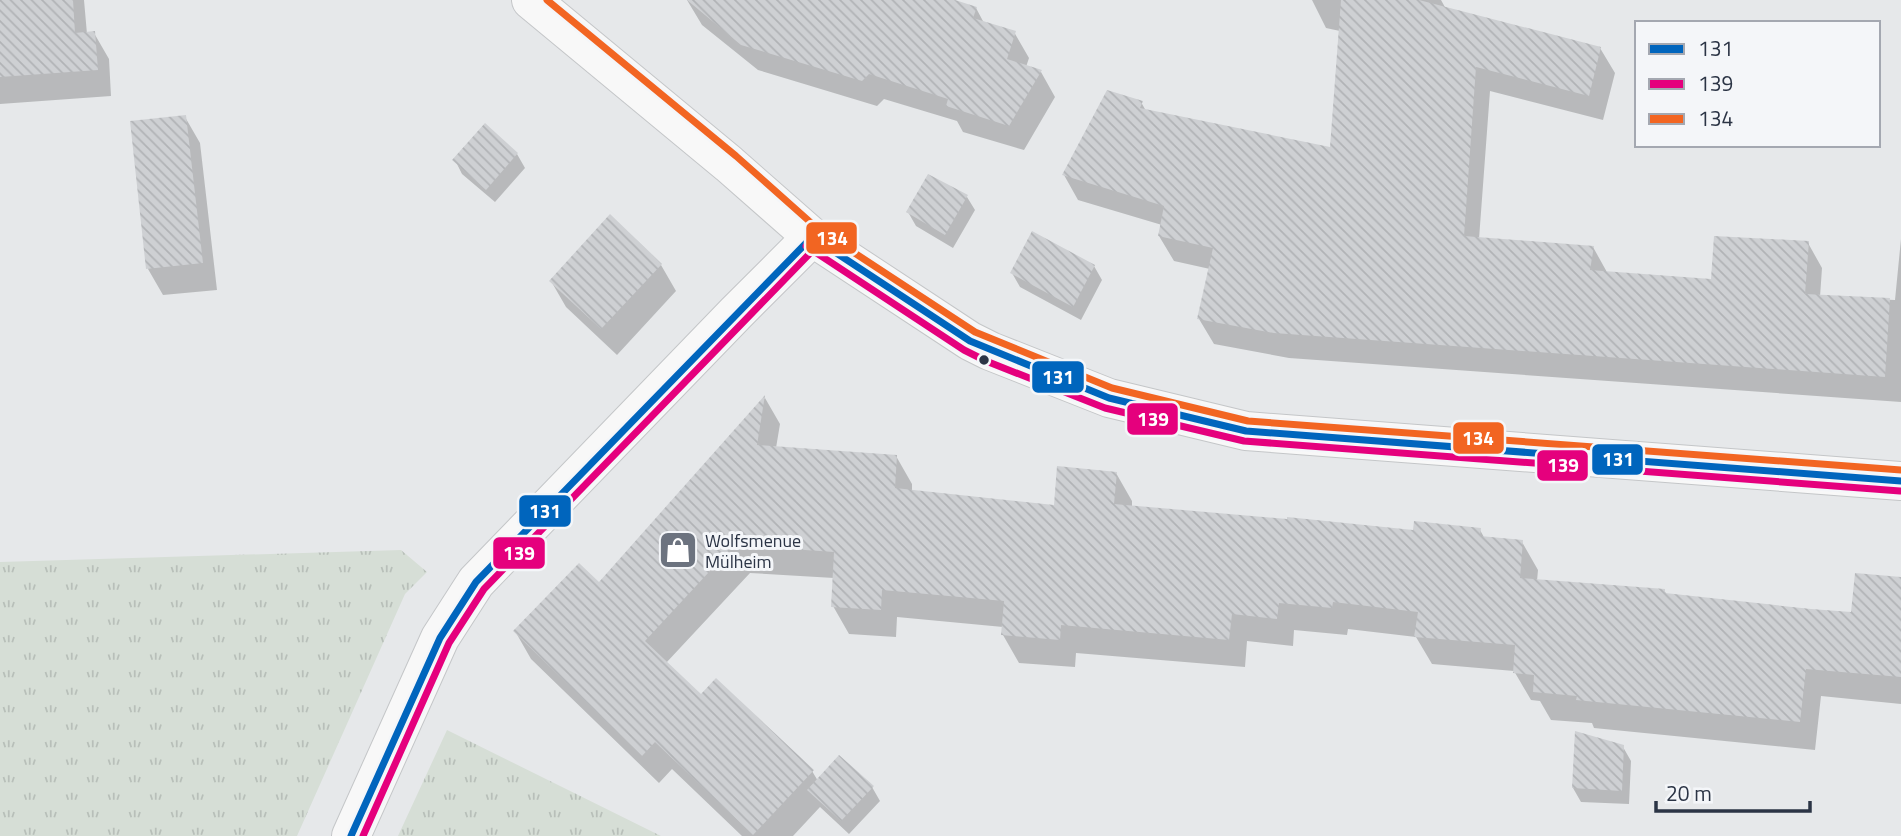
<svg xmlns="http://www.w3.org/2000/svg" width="1901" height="836" viewBox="0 0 1901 836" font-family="'Titillium Web',sans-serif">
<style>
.grass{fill:url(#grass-tufts)}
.shadow{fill:#0003}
.building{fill:url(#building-back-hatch)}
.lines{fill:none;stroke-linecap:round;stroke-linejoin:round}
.secondary-casing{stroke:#c4c6c8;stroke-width:40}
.secondary{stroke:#f8f8f8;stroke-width:38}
.bus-1-casing{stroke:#f4f6f9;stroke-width:12}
.bus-2-casing{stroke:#f4f6f9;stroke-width:12}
.bus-3-casing{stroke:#f4f6f9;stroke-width:12}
.bus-1{stroke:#0065bd;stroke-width:7}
.bus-2{stroke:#e5007d;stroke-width:7}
.bus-3{stroke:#f26522;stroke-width:7}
.bus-dot{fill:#2b3445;stroke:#f4f6f9;stroke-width:2.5}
.labels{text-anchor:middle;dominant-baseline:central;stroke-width:6;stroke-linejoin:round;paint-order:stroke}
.poi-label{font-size:18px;fill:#2b3445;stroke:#f4f6f9;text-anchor:start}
.line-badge{stroke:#f4f6f9;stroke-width:2.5}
.badge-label{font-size:19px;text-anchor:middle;font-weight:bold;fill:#fff}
</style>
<defs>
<pattern id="grass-tufts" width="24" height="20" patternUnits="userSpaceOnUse" patternTransform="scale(1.75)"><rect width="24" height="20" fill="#d6ded6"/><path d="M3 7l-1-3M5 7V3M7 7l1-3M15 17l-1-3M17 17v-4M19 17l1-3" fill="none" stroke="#b8bfb9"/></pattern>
<pattern id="building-back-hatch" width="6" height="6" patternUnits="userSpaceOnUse" patternTransform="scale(1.75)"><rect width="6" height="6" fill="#ced0d3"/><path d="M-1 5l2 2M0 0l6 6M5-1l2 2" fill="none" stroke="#b1b3b6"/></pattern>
</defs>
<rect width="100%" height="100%" fill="#e6e8ea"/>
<path class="grass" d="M401 550 427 572 405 594 297 836H0V562Z
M447 730 661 836H398Z"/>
<path class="shadow" d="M0 0H84L87 34 94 33 109 59 111 96 0 104Z
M687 0H949L976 8 984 23 1014 32 1029 58 1026 67 1041 72 1055 97 1024 150 963 132 957 121 884 99 877 106 758 70 702 25Z
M1312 0H1441L1446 9 1600 48 1615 73 1603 120 1490 91 1479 239 1593 247 1608 274 1713 281 1808 243 1822 268 1820 297 1895 300 1901 239V402L1289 358 1214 344 1199 319 1210 269 1174 261 1159 236 1162 225 1078 200 1064 175 1141 102 1146 111 1331 149 1340 31 1326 28Z
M185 117 200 143 217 290 163 295 148 269Z
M485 126 517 154 525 168 495 202 462 174 455 160Z
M929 176 967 197 975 210 953 248 916 226 908 212Z
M661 265 676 291 617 355 566 307 551 281Z
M1094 266 1102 280 1081 320 1020 287 1012 273Z
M765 398 780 424 776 448 896 456 912 484V492L1056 507 1116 473 1132 501V508L1415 532 1480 530 1485 539 1522 542 1538 570 1537 581 1664 590 1667 595 1853 614 1901 579V704L1821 696 1815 750 1594 728 1592 723 1551 720 1540 701 1531 700 1514 671 1432 664 1416 637 1348 629 1347 635 1294 630 1293 646 1247 641 1245 667 1076 653 1075 667 1019 663 1003 635V627L897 617 896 637 849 634 833 606 834 578 750 573 666 663 701 696 812 771 818 781 872 787 880 801 849 834 820 807 793 836H742L672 769 659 783 531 659 515 631 599 584Z
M1623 747 1631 761 1629 804 1581 802 1573 788Z"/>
<path class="building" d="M0 0H73L75 33 95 31 98 70 0 77Z
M687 0H955L977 7 973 18 1016 31 1007 59 1042 70 1009 126 946 106 948 99 869 74 862 81 741 45Z
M1341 0H1419L1601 47 1589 96 1476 67 1464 236 1594 246 1590 270 1711 279 1714 236 1809 241 1805 294 1890 298 1885 377 1274 333 1197 319 1213 248 1158 236 1164 206 1062 175 1107 90 1143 101 1140 108 1330 147Z
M186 115 203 263 146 269 130 121Z
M485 123 518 153 486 190 452 160Z
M928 174 968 195 945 235 906 212Z
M610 214 662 264 601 329 549 281Z
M1032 231 1095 265 1073 307 1010 273Z
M765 395 757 445 897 455 895 488 1054 505 1057 466 1117 472 1114 504 1287 519V517L1413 530 1414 521 1481 528 1480 536 1523 540 1520 578 1665 589V593L1811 609 1851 612 1855 573 1901 577V677L1806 669 1800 722 1576 700 1577 696 1533 692 1534 675 1513 673 1515 645 1414 637 1418 612 1333 602 1332 608 1279 603 1277 619 1232 614 1229 640 1061 625 1060 640 1001 635 1004 601 882 590 881 610 831 607 834 552 734 545 645 641 701 694 716 678 814 770 753 835 655 742 642 756 513 631 579 563 599 582Z
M1575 731 1624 745 1622 791 1572 788Z
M839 755 874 786 841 821 807 790Z"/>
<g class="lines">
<g class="secondary-casing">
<path id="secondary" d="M531 0 729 164 812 237 970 341 990 351 1109 398 1246 431 1901 481
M351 836 440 638 476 582 736 313 812 237"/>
</g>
<use href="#secondary" class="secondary"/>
<g class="bus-1-casing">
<path id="bus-1" d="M812 237 970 341 1109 398 1246 431 1901 481
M351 836 440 638 476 582 812 237"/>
</g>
<g class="bus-2-casing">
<path id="bus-2" d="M806 246 964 350 986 361 1105 408 1244 441 1900 491
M363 836 449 643 484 589 819 244"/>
</g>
<g class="bus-3-casing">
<path id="bus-3" d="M547 0 736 156 818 229 975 332 1112 388 1248 421 1901 470"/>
</g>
<use href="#bus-1" class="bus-1"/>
<use href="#bus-2" class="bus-2"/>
<use href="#bus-3" class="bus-3"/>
</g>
<defs>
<g id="shop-square" transform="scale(2.0125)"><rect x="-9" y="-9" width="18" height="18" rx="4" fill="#6c737f" stroke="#f4f6f9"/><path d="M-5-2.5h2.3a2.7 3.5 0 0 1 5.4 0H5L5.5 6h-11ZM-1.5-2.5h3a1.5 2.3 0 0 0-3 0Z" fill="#fff"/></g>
</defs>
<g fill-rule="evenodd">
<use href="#shop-square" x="678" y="550"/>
</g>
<circle class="bus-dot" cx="984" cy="360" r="6"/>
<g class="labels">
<g class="poi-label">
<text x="705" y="540">Wolfsmenue<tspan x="705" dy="21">Mülheim</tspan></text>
</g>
</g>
<g class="line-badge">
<rect x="805" y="221" width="53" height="34" rx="7" fill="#f26522"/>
<rect x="1031" y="360" width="54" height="34" rx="7" fill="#0065bd"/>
<rect x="1126" y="402" width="53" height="34" rx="7" fill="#e5007d"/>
<rect x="1452" y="421" width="53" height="34" rx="7" fill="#f26522"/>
<rect x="1591" y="443" width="53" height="33" rx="7" fill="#0065bd"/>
<rect x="1536" y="449" width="53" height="33" rx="7" fill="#e5007d"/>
<rect x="518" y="494" width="54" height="34" rx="7" fill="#0065bd"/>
<rect x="492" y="536" width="54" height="34" rx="7" fill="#e5007d"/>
</g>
<g class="badge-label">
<text x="832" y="245">134</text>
<text x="1058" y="384">131</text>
<text x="1153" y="426">139</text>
<text x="1478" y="445">134</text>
<text x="1618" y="466">131</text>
<text x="1563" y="472">139</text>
<text x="545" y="518">131</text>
<text x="519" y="560">139</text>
</g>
<rect x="1635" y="21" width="245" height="126" fill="#f4f6f9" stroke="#a4a8b1" stroke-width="2"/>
<rect x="1649" y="44" width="35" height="10" fill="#0065bd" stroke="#a4a8b1" stroke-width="2"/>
<text x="1698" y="56" font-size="21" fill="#2b3445">131</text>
<rect x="1649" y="79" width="35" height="10" fill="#e5007d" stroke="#a4a8b1" stroke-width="2"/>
<text x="1698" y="91" font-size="21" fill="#2b3445">139</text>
<rect x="1649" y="114" width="35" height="10" fill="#f26522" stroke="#a4a8b1" stroke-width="2"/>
<text x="1698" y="126" font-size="21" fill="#2b3445">134</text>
<path d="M1656 801v10h154v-10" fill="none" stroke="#2b3445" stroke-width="3.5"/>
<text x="1666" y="801" font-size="21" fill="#2b3445" stroke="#f4f6f9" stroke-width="5" paint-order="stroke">20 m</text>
</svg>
